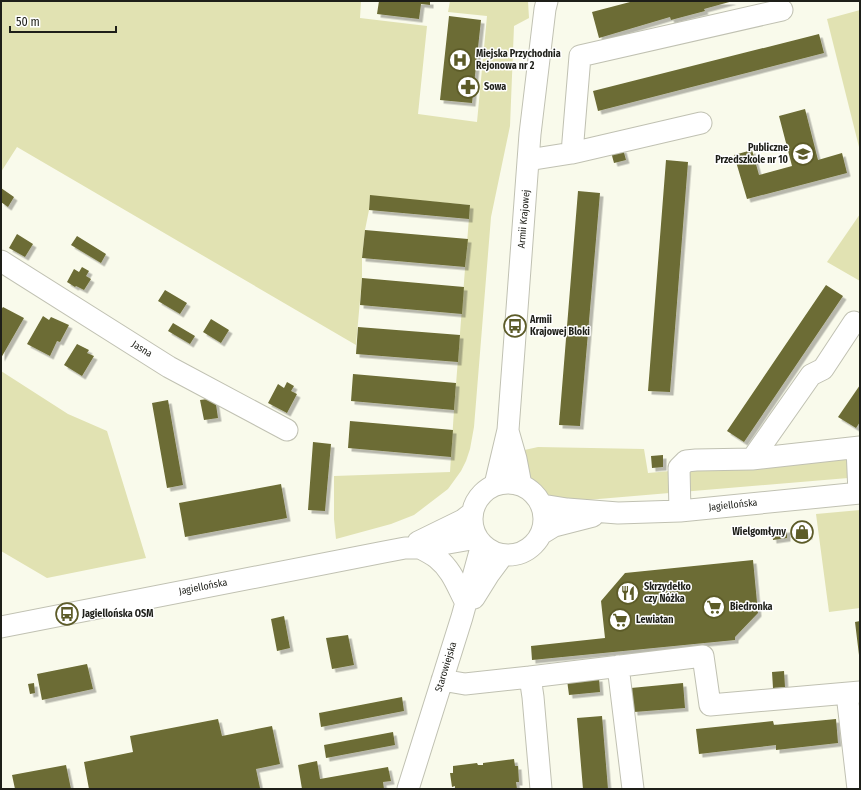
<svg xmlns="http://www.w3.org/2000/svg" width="861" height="790" viewBox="0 0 861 790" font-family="'Fira Sans Condensed',sans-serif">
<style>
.green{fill:#e1e2b2}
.building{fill:#6c6c34;filter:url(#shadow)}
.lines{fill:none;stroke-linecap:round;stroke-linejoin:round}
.minor-casing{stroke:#c0c1b2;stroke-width:23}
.minor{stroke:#fff;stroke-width:21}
.labels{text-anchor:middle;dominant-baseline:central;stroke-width:3;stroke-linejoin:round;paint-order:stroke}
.poi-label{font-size:10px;font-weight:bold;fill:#1e1f19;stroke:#fff;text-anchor:start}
.street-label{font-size:10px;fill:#1e1f19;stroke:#fff}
</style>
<defs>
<filter id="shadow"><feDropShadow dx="3.5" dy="3.5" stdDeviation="0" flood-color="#0004"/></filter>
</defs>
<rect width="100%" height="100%" fill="#f9faeb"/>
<path class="green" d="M1 1H361L360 18 427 26 418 114 477 122 487 16 448 12 450 1H528L529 18 514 26 510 126 491 217 474 427 470 449 466 461 461 471 448 489 414 515 391 524 336 539 334 519V476L450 472 454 410 470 205 370 196 369 210 365 230 362 258V278L356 345 17 147 1 172Z
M860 10V151L827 19Z
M860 214V281L827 262Z
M1 371 68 414 107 431 146 558 47 578 1 551Z
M538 447 644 449 648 473 860 454V477L575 501H559L545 493 528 477 520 451Z
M860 510V608L829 612 816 514Z"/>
<path class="building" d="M379 1H430V5L421 4 419 19 377 14Z
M630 1H733L704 9 705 11 671 20 670 17 599 38 592 12 630 2Z
M449 16 481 20 472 103 440 100Z
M819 34 824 53 598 111 593 91Z
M805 109 818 160 842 153 847 173 747 199 734 155 752 150 759 175 792 166 779 116Z
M623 149 626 160 614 163 611 152Z
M666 160 688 162 670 392 648 391Z
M1 188 14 197 8 207 1 202Z
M578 191 600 193 580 426 559 425Z
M370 195 470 205 469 219 369 210Z
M365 230 468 239 465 267 362 258Z
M17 234 33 244 25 257 9 248Z
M77 236 106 254 101 263 71 245Z
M82 267 89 271 86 276 91 279 84 290 76 286 75 287 67 282 74 269 79 272Z
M362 278 464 287 462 314 360 305Z
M826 285 843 296 744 442 727 431Z
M165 290 187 303 180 314 158 301Z
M3 307 24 318 1 358V310Z
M43 316 49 320 51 317 69 325 60 342 57 341 50 356 27 344Z
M211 319 229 330 221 343 203 332Z
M173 323 195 336 190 344 168 331Z
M358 327 460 335 458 362 356 354Z
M77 344 89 350 87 353 94 356 82 376 64 365Z
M353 374 456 383 454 410 351 401Z
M287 382 294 386 291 391 297 394 287 413 268 403 278 384 284 388Z
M860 385V422L856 428 838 417Z
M215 398 218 418 204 420 200 400Z
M168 400 183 485 167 488 152 403Z
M350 421 453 430 451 457 348 448Z
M313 442 331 444 325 511 308 510Z
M663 455V467L652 468 651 456Z
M281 484 287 518 185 537 179 503Z
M808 527 809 536 796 537 795 529Z
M787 529V538L773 540 772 531Z
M753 560 758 613 735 637V640L532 660 531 646 605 638 601 601 625 573Z
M284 616 290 648 277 651 271 619Z
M860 621V655H859L855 622Z
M348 635 354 665 332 669 326 638Z
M87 664 93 689 42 700 37 674Z
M784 671 785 687 773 688 772 672Z
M599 678 600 692 569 695 567 680Z
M34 683 35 693 30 694 28 684Z
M683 683 685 708 634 712 631 688Z
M402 697 404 711 321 727 319 713Z
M602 716 608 789H583L577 718Z
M218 719 222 736 272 726 280 764 256 769 260 788 252 789H89L84 762 133 752 130 736Z
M836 719 838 743 776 750V745L699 754 696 729 773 721 774 725Z
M393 732 395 745 326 758 324 745Z
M514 759 515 766H518L519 782H516L517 789H455V786L452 787 450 773H453V766L477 763 478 765H483V763Z
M317 761 320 779 388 767 391 781 383 782 384 789H302L298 765Z
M66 765 71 789H15L12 775Z"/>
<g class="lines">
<g class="minor-casing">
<path id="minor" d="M572 153 701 123
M528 160 572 153 580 56 782 10
M1 261 169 367 287 430
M508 431 516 459 521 485
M857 448 859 493
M752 459 811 375 823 369 854 322
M472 519a36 36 0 1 1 72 0a36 36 0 1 1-72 0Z
M495 485 508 430 530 134 545 9 547 1
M542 505 567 509 618 513 680 511 860 493
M680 511 679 468 686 461 696 460 752 459 860 447
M541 534 554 526 593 516
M418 542 463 520 472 513
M420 548C426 551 432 554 437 558 452 570 457 586 466 603
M474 598 489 574 503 555
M1 627 384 552 405 548H420L477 538
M618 666 633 789
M530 677 703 656 710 705 860 692
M442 680 465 684 530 677 533 697 541 789
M847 694 858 789
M408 789 462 617 482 544"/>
</g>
<use href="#minor" class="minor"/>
</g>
<defs>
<g id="hospital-ring" transform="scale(1.15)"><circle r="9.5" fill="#fff" stroke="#5c5b28" stroke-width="1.5"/><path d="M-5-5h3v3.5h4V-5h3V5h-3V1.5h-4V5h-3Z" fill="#5c5b28"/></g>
<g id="pharmacy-ring" transform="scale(1.15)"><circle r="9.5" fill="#fff" stroke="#5c5b28" stroke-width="1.5"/><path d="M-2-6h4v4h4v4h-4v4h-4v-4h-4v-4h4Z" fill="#5c5b28"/></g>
<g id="school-ring" transform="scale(1.15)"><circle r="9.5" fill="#fff" stroke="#5c5b28" stroke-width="1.5"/><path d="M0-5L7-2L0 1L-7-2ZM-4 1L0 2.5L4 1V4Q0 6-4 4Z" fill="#5c5b28"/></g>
<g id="bus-ring" transform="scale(1.15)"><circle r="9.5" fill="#fff" stroke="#5c5b28" stroke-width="1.5"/><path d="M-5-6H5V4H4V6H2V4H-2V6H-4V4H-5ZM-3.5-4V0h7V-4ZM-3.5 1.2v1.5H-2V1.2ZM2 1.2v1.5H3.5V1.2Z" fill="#5c5b28"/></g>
<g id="shop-ring" transform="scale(1.15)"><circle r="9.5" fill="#fff" stroke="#5c5b28" stroke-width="1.5"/><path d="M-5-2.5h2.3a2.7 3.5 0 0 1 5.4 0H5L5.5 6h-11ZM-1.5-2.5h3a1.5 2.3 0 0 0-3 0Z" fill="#5c5b28"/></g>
<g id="restaurant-ring" transform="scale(1.15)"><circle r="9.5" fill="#fff" stroke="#5c5b28" stroke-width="1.5"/><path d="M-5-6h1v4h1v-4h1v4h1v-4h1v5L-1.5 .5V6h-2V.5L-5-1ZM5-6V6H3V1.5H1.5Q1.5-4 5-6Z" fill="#5c5b28"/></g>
<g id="supermarket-ring" transform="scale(1.15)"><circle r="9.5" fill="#fff" stroke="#5c5b28" stroke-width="1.5"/><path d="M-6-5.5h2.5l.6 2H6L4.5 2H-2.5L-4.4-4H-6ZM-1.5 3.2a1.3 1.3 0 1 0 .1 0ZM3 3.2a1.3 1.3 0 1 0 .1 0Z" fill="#5c5b28"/></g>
</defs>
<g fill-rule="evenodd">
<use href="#hospital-ring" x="460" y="60"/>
<use href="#pharmacy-ring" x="468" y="87"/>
<use href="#school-ring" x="803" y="154"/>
<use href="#bus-ring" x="515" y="326"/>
<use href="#shop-ring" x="802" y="532"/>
<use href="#restaurant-ring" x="628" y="593"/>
<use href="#supermarket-ring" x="714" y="607"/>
<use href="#bus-ring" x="67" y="614"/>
<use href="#supermarket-ring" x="620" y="620"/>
</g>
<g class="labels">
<g class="poi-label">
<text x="476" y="54">Miejska Przychodnia<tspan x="476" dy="12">Rejonowa nr 2</tspan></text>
<text x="484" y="87">Sowa</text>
<text x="788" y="148" text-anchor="end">Publiczne<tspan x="788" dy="12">Przedszkole nr 10</tspan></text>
<text x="530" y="320">Armii<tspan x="530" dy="12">Krajowej Bloki</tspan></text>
<text x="786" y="532" text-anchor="end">Wielgomłyny</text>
<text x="644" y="587">Skrzydełko<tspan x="644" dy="12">czy Nóżka</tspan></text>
<text x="730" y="607">Biedronka</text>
<text x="82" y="614">Jagiellońska OSM</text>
<text x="636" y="620">Lewiatan</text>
</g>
<g class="street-label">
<text transform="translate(524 219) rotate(-85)">Armii Krajowej</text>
<text transform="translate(142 349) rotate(32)">Jasna</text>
<text transform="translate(733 505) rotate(-6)">Jagiellońska</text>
<text transform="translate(203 587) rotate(-11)">Jagiellońska</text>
<text transform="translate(446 667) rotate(-73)">Starowiejska</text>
</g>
</g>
<rect width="861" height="790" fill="none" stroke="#1e1f19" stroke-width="4"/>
<path d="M10 26v6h106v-6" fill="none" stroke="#1e1f19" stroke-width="2"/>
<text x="16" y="26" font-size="12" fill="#1e1f19" stroke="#ffffff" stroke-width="3" paint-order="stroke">50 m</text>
</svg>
